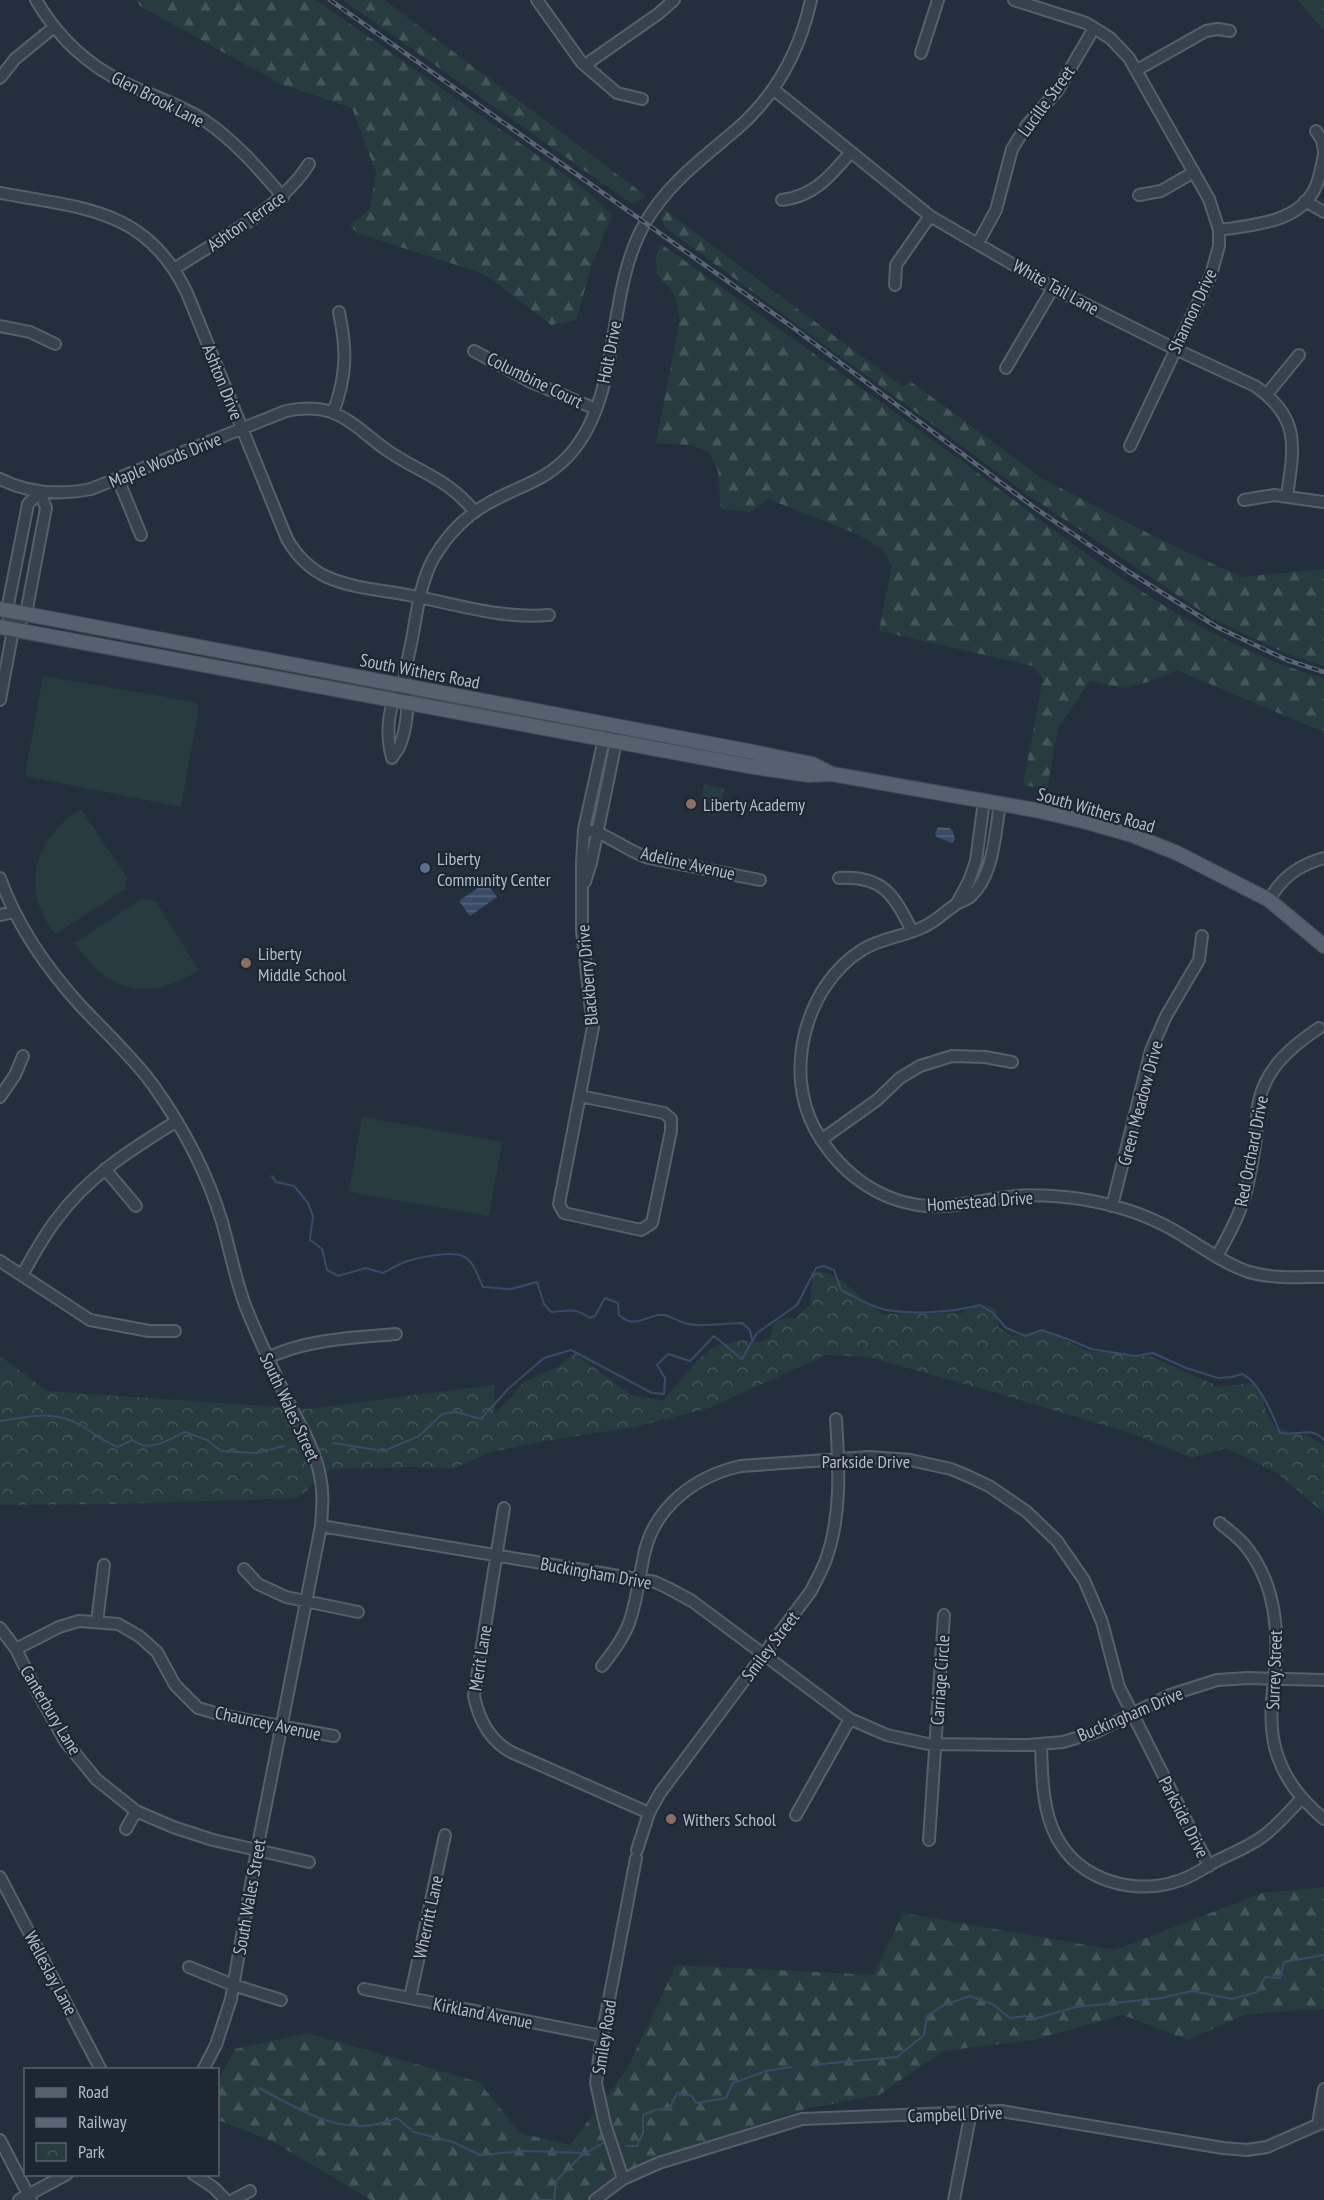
<svg xmlns="http://www.w3.org/2000/svg" width="1324" height="2200" viewBox="0 0 1324 2200" font-family="'PT Sans Narrow',sans-serif">
<style>
.forest{fill:url(#forest-firs)}
.park{fill:url(#park-crowns)}
.garden{fill:#263c3f}
.water{fill:url(#water-rules)}
.lines{fill:none;stroke-linecap:round;stroke-linejoin:round}
.stream{stroke:#394c67;stroke-width:2}
.minor-casing{stroke:#565f6c;stroke-width:14}
.major-casing{stroke:#414a57;stroke-width:16}
.minor{stroke:#38414e;stroke-width:10}
.major{stroke:#56606e;stroke-width:14}
.rail-casing{stroke:#5a6575;stroke-width:4.5}
.rail{stroke:#1d2633;stroke-width:2;stroke-dasharray:7;stroke-linecap:butt}
.education-dot{fill:#8d6e63;stroke:#1d2633;stroke-width:2}
.service-dot{fill:#5c6f8a;stroke:#1d2633;stroke-width:2}
.labels{text-anchor:middle;dominant-baseline:central;stroke-width:4.5;stroke-linejoin:round;paint-order:stroke}
.street-label{font-size:18px;fill:#b4bcc9;stroke:#1d2633}
.poi-label{font-size:18px;fill:#b4bcc9;stroke:#1d2633;text-anchor:start}
</style>
<defs>
<pattern id="forest-firs" width="22" height="20" patternUnits="userSpaceOnUse" patternTransform="scale(1.5)"><rect width="22" height="20" fill="#263c3f"/><path d="M5 1l3.5 6h-7zM16 11l3.5 6h-7z" fill="#435659"/></pattern>
<pattern id="park-crowns" width="20" height="18" patternUnits="userSpaceOnUse" patternTransform="scale(1.5)"><rect width="20" height="18" fill="#263c3f"/><path d="M2 6a3 3 0 1 1 6 0M12 15a3 3 0 1 1 6 0" fill="none" stroke="#435659"/></pattern>
<pattern id="water-rules" width="6" height="5" patternUnits="userSpaceOnUse" patternTransform="scale(1.5)"><rect width="6" height="5" fill="#394c67"/><path d="M0 2.5h6" fill="none" stroke="#53647b"/></pattern>
</defs>
<rect width="100%" height="100%" fill="#242f3e"/>
<path class="forest" d="M136 0H316L581 186 612 215 593 261 576 320 551 325 484 274 360 234 349 226 370 209 376 173 352 108 281 84 140 6Z
M343 0H384L646 196 632 204Z
M1298 0H1324V31Z
M665 210 903 387 910 381 1043 479 1157 538 1241 577 1324 569V666L1287 654 1213 619 1028 495 666 228 660 217Z
M661 244C762 316 863 389 963 462 1072 543 1192 642 1324 678V736L1321 731 1177 670 1148 682 1123 688 1090 681 1058 728 1047 789 1023 785 1043 679 1033 666 879 631 892 565 882 549 857 534 768 499 752 512 721 509 718 471 709 452 690 445 656 443 680 319 675 296 657 273 656 258Z
M1324 1887V2009L1297 2010 1244 2015 1188 2040 1123 2015 1033 2040 943 2051 879 2095 805 2109 678 2150 587 2200H371L272 2141 218 2120V2081L235 2049 307 2033 479 2082 520 2133 570 2145 627 2069 676 1965 873 1975 903 1913 1115 1950 1262 1893Z"/>
<path class="park" d="M704 784 724 788 721 804 701 800Z
M820 1272 830 1274 842 1281 882 1314 962 1313 977 1305 990 1306 996 1311 999 1328 1012 1336 1043 1330 1061 1335 1067 1341 1087 1351 1153 1357 1219 1387 1252 1383 1262 1393 1266 1412 1276 1428 1311 1437 1324 1446V1513L1277 1473 1226 1448 1192 1458 1130 1433 996 1393 869 1357 826 1355 709 1408 634 1427 545 1441 490 1452 455 1468 412 1467 331 1469 298 1498 116 1504 0 1505V1356L47 1391 308 1409 494 1385 495 1414 524 1382 559 1366 574 1353 631 1395 664 1401C674 1388 701 1352 716 1346 722 1344 731 1343 739 1341 751 1339 754 1346 770 1338L773 1325 780 1319 796 1318 810 1305 813 1273Z"/>
<path class="garden" d="M43 676 195 702 199 707 181 807 25 776Z
M81 809 127 877 125 889 56 934C18 891 35 837 81 809Z
M142 899 155 901 199 970C149 1003 107 992 75 943Z
M362 1117 502 1142 489 1216 349 1192Z"/>
<path class="water" d="M938 827 949 828 953 831 955 840 952 843 937 837 935 834Z
M486 882 497 897 470 916 459 901Z"/>
<g class="lines">
<path class="stream" d="M272 1176 276 1182 294 1186 308 1203 313 1216 310 1240 322 1249 327 1270 338 1276 366 1268 383 1273C391 1269 400 1263 408 1261 420 1257 451 1251 463 1256 474 1261 478 1277 483 1287L511 1289 537 1282 544 1304 551 1312C569 1311 575 1307 589 1318L595 1316 605 1298 618 1303 619 1315C636 1331 647 1313 663 1315 671 1316 677 1321 685 1323 700 1328 725 1323 742 1323L750 1330 752 1340
M0 1421C29 1417 55 1409 82 1426 95 1434 104 1442 118 1447L132 1440C152 1453 165 1441 185 1432L207 1440 221 1451 257 1453 284 1446
M333 1443 384 1451 419 1436 442 1414 456 1412 481 1419 509 1388 544 1358 571 1350 652 1393 664 1394 665 1378 657 1365 668 1354 690 1361 714 1336 742 1359 757 1333 797 1305 816 1268 824 1266 834 1270 841 1290C853 1296 866 1304 879 1308 905 1316 954 1312 980 1305L993 1313 1006 1328 1026 1336 1042 1330 1070 1340 1091 1349 1135 1356 1153 1353 1186 1368 1218 1378 1232 1377 1242 1374C1258 1380 1274 1417 1280 1433 1298 1437 1310 1425 1324 1440
M811 2065 897 2057 924 2035 927 2016 944 2005 970 1996 994 2005 1010 2018 1025 2016 1034 2019 1076 2007 1161 1998 1192 1991 1232 1999 1257 1992 1265 1977 1280 1978 1284 1962 1324 1955
M259 2088C305 2112 345 2140 397 2118L414 2132 453 2142 480 2155 524 2151 586 2153
M626 2146H637L643 2133V2115L655 2110 670 2108 677 2093 692 2096 696 2103 726 2098 733 2083 766 2071 791 2067
M531 2200H551
M554 2200 556 2181 581 2156 603 2143"/>
<g class="minor-casing">
<path id="minor" d="M36 0C57 36 87 65 125 83 152 96 179 104 204 120 235 141 259 169 283 197
M537 0 582 63 617 93 642 99
M1014 0 1086 23 1110 38 1129 58 1209 199 1219 230V246L1211 275 1130 446
M921 53 938 0
M585 65 658 14 674 0
M1137 70 1206 31 1218 29 1230 31
M0 78 15 59 54 27
M773 89 930 216 1053 288 1175 349 1255 386C1301 418 1294 446 1287 496
M1316 131 1322 140 1324 151
M0 193C81 208 147 208 187 293L287 539C297 556 309 569 327 577 351 588 382 590 408 595 457 604 499 619 549 615
M1139 195 1161 191 1194 172
M782 200C815 196 831 175 851 152
M1305 201 1324 212
M1219 230C1252 225 1301 223 1316 186 1320 176 1322 165 1324 154
M978 243 996 210 1012 149 1027 125 1058 90 1094 28
M174 269C219 239 280 210 309 164
M895 285 896 265 930 216
M0 326 30 332 55 344
M474 351 531 382 596 409
M1006 368 1053 288
M1267 394 1299 355
M333 413C347 375 347 350 339 312
M0 479C29 494 60 495 91 489L286 411C301 408 316 407 331 412 353 420 370 439 388 451 422 474 447 478 475 512
M118 479 141 535
M1244 500 1274 495 1324 502
M0 700 13 630 26 614 46 508 40 492 28 504 7 610 13 630
M392 758C395 753 400 748 401 742 405 732 408 712 407 702 406 695 403 690 404 684 405 669 409 654 412 639 417 612 420 584 433 559 446 537 464 517 487 504 519 485 545 483 572 452 623 391 605 292 645 223 669 182 702 159 737 129 776 95 800 50 811 0
M392 758C387 740 386 710 398 694
M1000 804C995 833 994 875 971 896 967 900 962 901 958 903 945 911 936 922 921 928 902 937 881 938 862 950 806 985 783 1071 815 1129 837 1169 873 1198 918 1205 950 1210 984 1199 1016 1196 1032 1194 1049 1196 1065 1197 1097 1200 1135 1210 1164 1225 1192 1239 1216 1260 1246 1271 1270 1279 1298 1277 1324 1277
M584 829C608 833 626 851 649 858L760 880
M0 878C17 926 45 966 79 1004 104 1031 131 1055 153 1085 183 1127 207 1172 222 1222 230 1250 235 1278 245 1305 258 1338 273 1369 288 1401 300 1425 315 1449 320 1476 324 1493 322 1509 321 1526L257 1850 231 1999 216 2045 203 2070
M839 878C883 875 894 895 912 931
M585 882 591 863 616 742 615 736
M1269 900C1282 877 1299 865 1324 858
M957 903 969 881 976 861 984 801
M0 915 14 912
M580 1096 664 1113 671 1119V1131L652 1223 641 1230 564 1213 559 1204 593 1027 582 931V862L584 829 604 739 613 732 615 726
M0 1097 15 1075 23 1056
M821 1140 877 1100 900 1078 920 1066 952 1056 985 1057 1012 1062
M105 1169 136 1206
M1112 1206 1151 1050 1166 1016 1199 960 1202 936
M1217 1256C1230 1233 1242 1211 1248 1184 1251 1169 1254 1154 1256 1138 1257 1126 1256 1113 1259 1101 1266 1068 1292 1046 1319 1028
M0 1261 90 1320 149 1331H175
M22 1275C33 1256 43 1237 56 1220 88 1176 132 1149 177 1121
M267 1358C308 1339 351 1338 396 1334
M504 1508 474 1696C479 1720 489 1740 511 1752L649 1813
M1220 1523C1229 1531 1240 1538 1247 1548 1276 1585 1280 1635 1274 1680 1271 1705 1269 1733 1278 1757 1287 1783 1303 1801 1324 1819
M321 1526 655 1582 668 1588 692 1601 850 1719 887 1735 928 1744 1028 1745 1063 1742 1096 1732 1170 1695 1217 1680 1248 1678 1324 1680
M244 1569 258 1584 286 1597 358 1612
M97 1622 104 1565
M0 1628 16 1649 32 1682 65 1741 96 1779 136 1811 173 1827 213 1840 309 1862
M16 1649 59 1627 79 1621 118 1624 139 1636 157 1652 175 1685 198 1708 226 1716 334 1736
M602 1666C612 1653 623 1639 629 1623 637 1601 639 1578 644 1555 654 1507 695 1476 741 1466L869 1457 910 1460 951 1469 970 1477 989 1486 1027 1512 1057 1541 1084 1580 1102 1622 1119 1687 1209 1866
M1041 1744C1042 1775 1042 1811 1057 1838 1081 1882 1136 1896 1181 1880 1192 1876 1203 1869 1213 1863 1229 1854 1247 1848 1262 1837 1276 1827 1289 1812 1301 1799
M796 1815 850 1719
M126 1829 136 1811
M929 1840 944 1615
M637 1850 649 1813 660 1793 811 1591C816 1581 821 1572 825 1562 842 1518 839 1465 836 1419
M0 1877 101 2070
M189 1967 233 1985 281 2000
M364 1989 602 2036
M410 1998 445 1835
M1318 2124 1324 2089
M0 2140 31 2200
M193 2174 213 2187 226 2200
M623 2179 605 2124 596 2083 602 2036 636 1858
M19 2200 67 2174
M233 2200 250 2191
M595 2200 623 2179 659 2163 802 2119 1001 2111 1223 2148 1247 2150 1267 2147 1324 2122
M954 2200 971 2112"/>
</g>
<g class="major-casing">
<path id="major" d="M0 609 748 751 812 764 830 773
M0 627 748 766 809 775 832 774 1035 810 1083 821 1132 835 1177 853 1269 900 1324 946"/>
</g>
<use href="#minor" class="minor"/>
<use href="#major" class="major"/>
<g class="rail-casing">
<path id="rail" d="M330 0 791 326 1035 508 1129 572 1217 627 1287 660 1324 672"/>
</g>
<use href="#rail" class="rail"/>
</g>
<g class="education-dot">
<circle cx="691" cy="804" r="6"/>
<circle cx="246" cy="963" r="6"/>
<circle cx="671" cy="1819" r="6"/>
</g>
<circle class="service-dot" cx="425" cy="868" r="6"/>
<g class="labels">
<g class="street-label">
<text transform="translate(158 99) rotate(27)">Glen Brook Lane</text>
<text transform="translate(1046 101) rotate(-54)">Lucille Street</text>
<text transform="translate(246 221) rotate(-35)">Ashton Terrace</text>
<text transform="translate(1056 287) rotate(29)">White Tail Lane</text>
<text transform="translate(1192 311) rotate(-65)">Shannon Drive</text>
<text transform="translate(609 352) rotate(-79)">Holt Drive</text>
<text transform="translate(535 380) rotate(26)">Columbine Court</text>
<text transform="translate(223 382) rotate(68)">Ashton Drive</text>
<text transform="translate(165 460) rotate(-22)">Maple Woods Drive</text>
<text transform="translate(420 671) rotate(11)">South Withers Road</text>
<text transform="translate(1096 810) rotate(16)">South Withers Road</text>
<text transform="translate(688 863) rotate(13)">Adeline Avenue</text>
<text transform="translate(587 975) rotate(-95)">Blackberry Drive</text>
<text transform="translate(1140 1103) rotate(-75)">Green Meadow Drive</text>
<text transform="translate(1251 1151) rotate(-79)">Red Orchard Drive</text>
<text transform="translate(980 1201) rotate(-4)">Homestead Drive</text>
<text transform="translate(290 1407) rotate(65)">South Wales Street</text>
<text x="866" y="1461">Parkside Drive</text>
<text transform="translate(596 1573) rotate(10)">Buckingham Drive</text>
<text transform="translate(770 1646) rotate(-53)">Smiley Street</text>
<text transform="translate(480 1658) rotate(-81)">Merit Lane</text>
<text transform="translate(1274 1670) rotate(-88)">Surrey Street</text>
<text transform="translate(940 1680) rotate(-86)">Carriage Circle</text>
<text transform="translate(51 1710) rotate(59)">Canterbury Lane</text>
<text transform="translate(1130 1714) rotate(-23)">Buckingham Drive</text>
<text transform="translate(268 1723) rotate(12)">Chauncey Avenue</text>
<text transform="translate(1184 1817) rotate(63)">Parkside Drive</text>
<text transform="translate(249 1897) rotate(-80)">South Wales Street</text>
<text transform="translate(428 1917) rotate(-78)">Wherritt Lane</text>
<text transform="translate(51 1973) rotate(62)">Welleslay Lane</text>
<text transform="translate(483 2013) rotate(11)">Kirkland Avenue</text>
<text transform="translate(604 2037) rotate(-81)">Smiley Road</text>
<text transform="translate(955 2114) rotate(-2)">Campbell Drive</text>
</g>
<g class="poi-label">
<text x="703" y="804">Liberty Academy</text>
<text x="437" y="858">Liberty<tspan x="437" dy="21">Community Center</tspan></text>
<text x="258" y="953">Liberty<tspan x="258" dy="21">Middle School</tspan></text>
<text x="683" y="1819">Withers School</text>
</g>
</g>
<rect x="24" y="2068" width="195" height="108" fill="#1d2633" stroke="#59626f" stroke-width="1.5"/>
<rect x="36" y="2088" width="30" height="9" fill="#56606e" stroke="#59626f" stroke-width="1.5"/>
<text x="78" y="2098" font-size="18" fill="#b4bcc9">Road</text>
<rect x="36" y="2118" width="30" height="9" fill="#5a6575" stroke="#59626f" stroke-width="1.5"/>
<text x="78" y="2128" font-size="18" fill="#b4bcc9">Railway</text>
<rect x="36" y="2143" width="30" height="18" fill="url(#park-crowns)" stroke="#59626f" stroke-width="1.5"/>
<text x="78" y="2158" font-size="18" fill="#b4bcc9">Park</text>
</svg>
